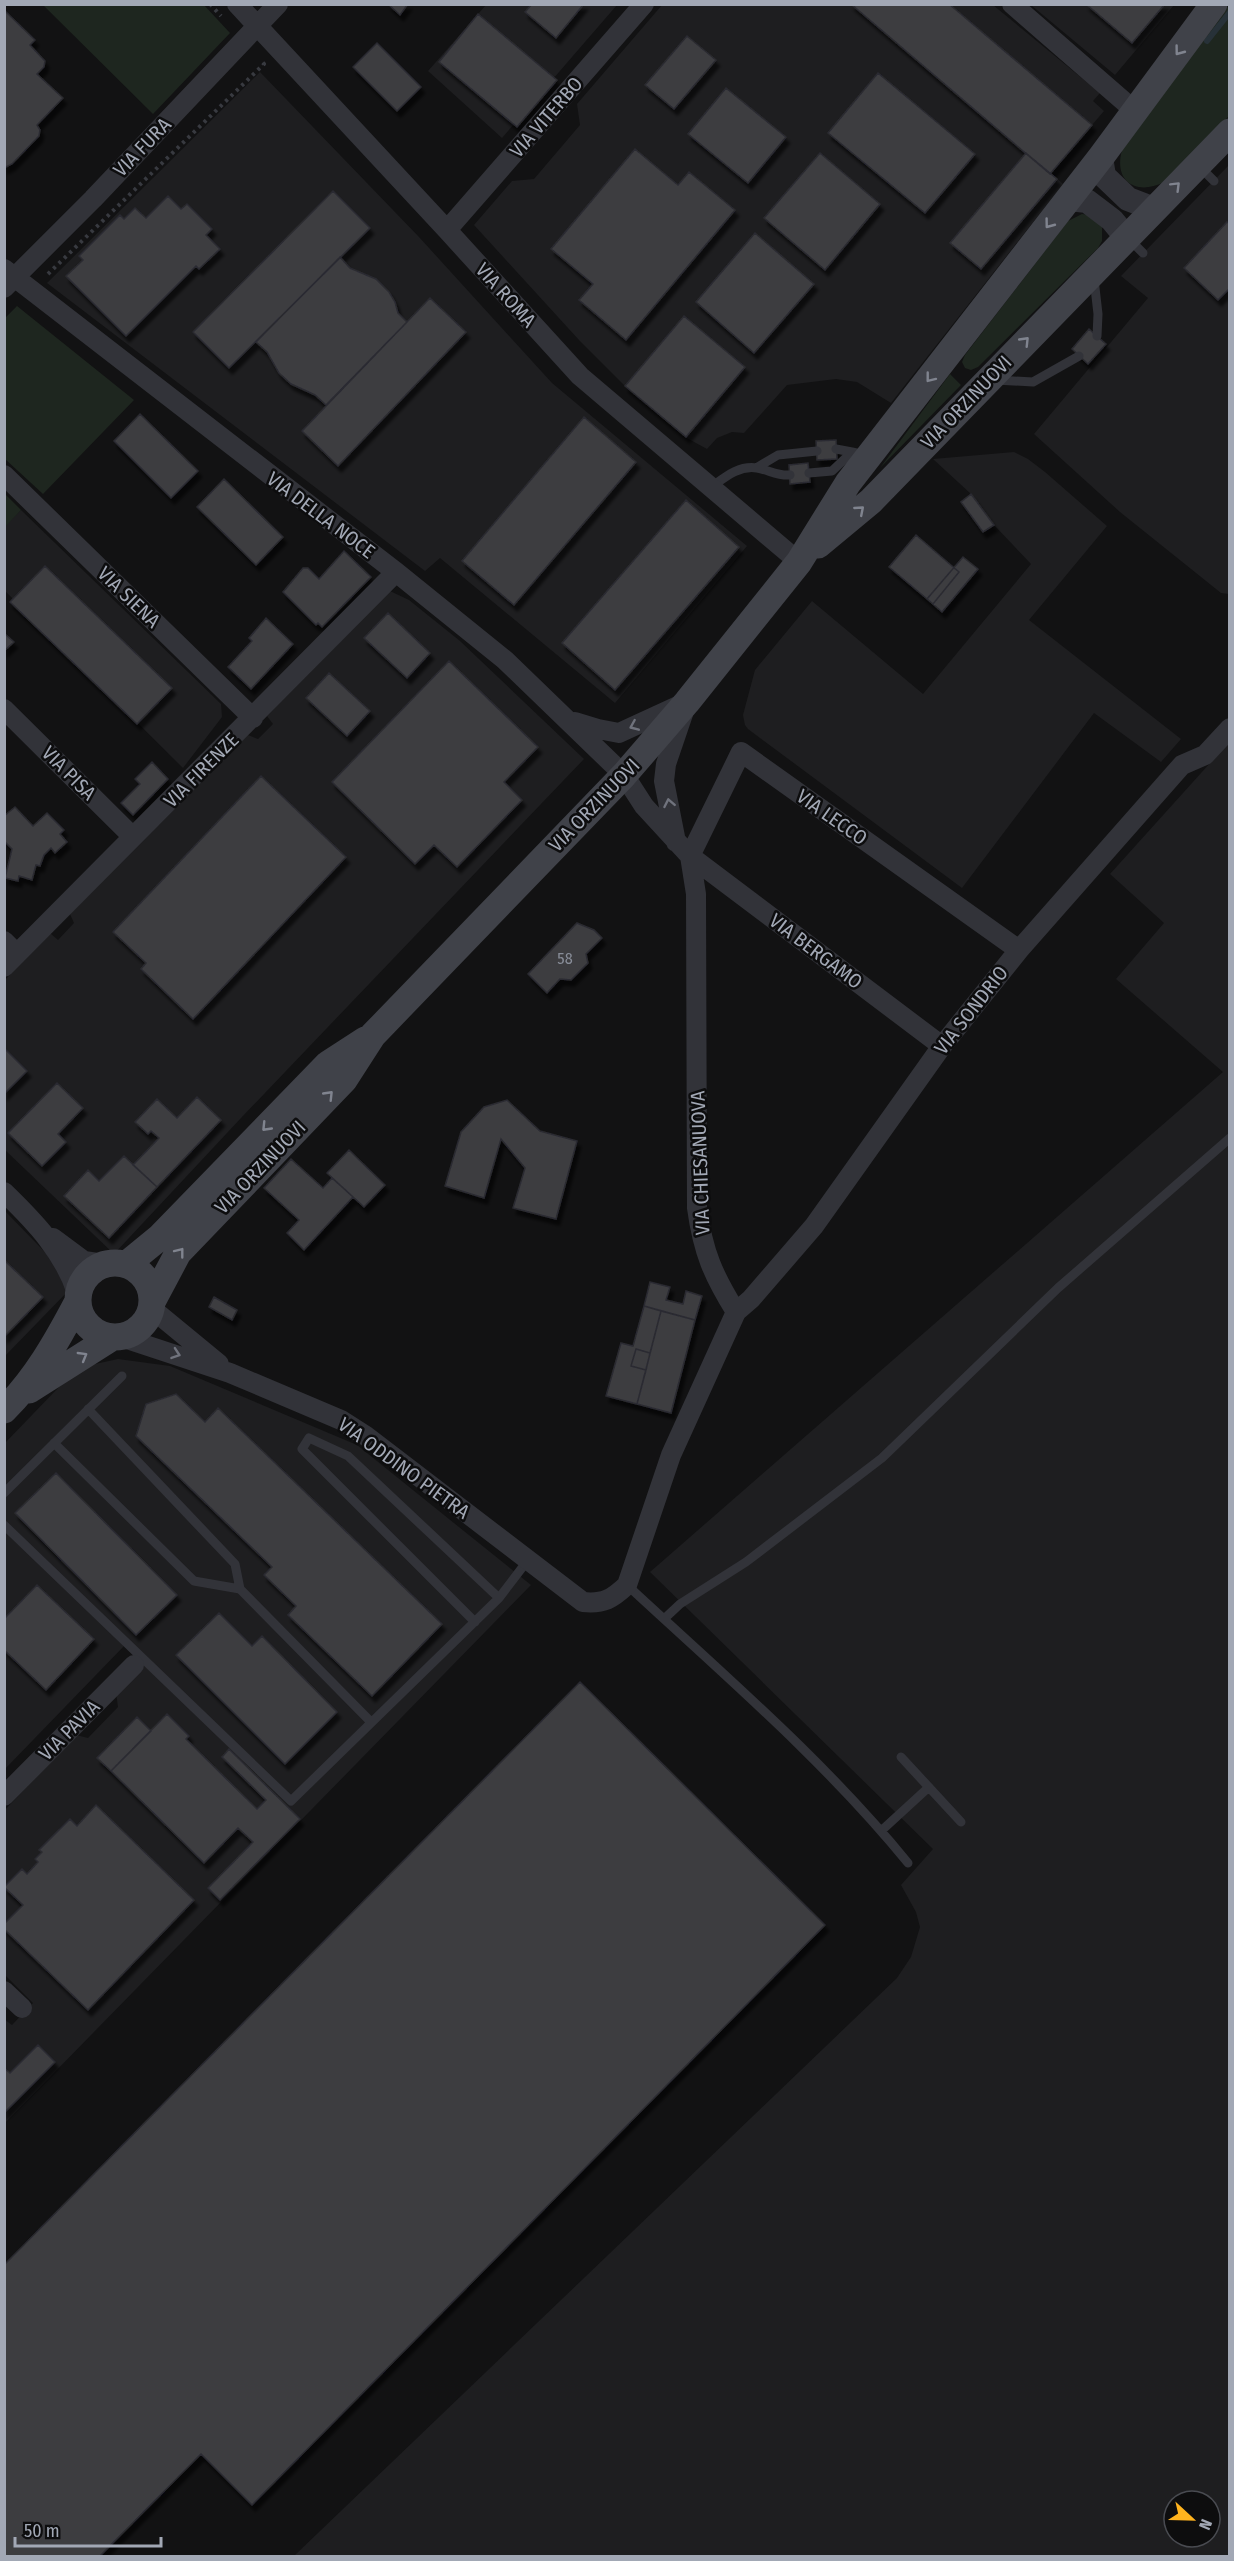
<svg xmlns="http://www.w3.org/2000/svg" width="1234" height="2561" viewBox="0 0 1234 2561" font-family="'Fira Sans Condensed',sans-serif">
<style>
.built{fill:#1e1e20;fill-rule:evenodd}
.green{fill:#1e261f}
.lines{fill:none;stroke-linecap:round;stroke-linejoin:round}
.stream{stroke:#273138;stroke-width:6}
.building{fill:#3c3c41;stroke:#2b2b30;stroke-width:1.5;filter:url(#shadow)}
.path{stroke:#383a40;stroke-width:4;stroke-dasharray:3 4.5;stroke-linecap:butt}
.service{stroke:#323339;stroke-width:9}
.minor{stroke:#323339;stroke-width:20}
.tertiary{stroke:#323339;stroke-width:24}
.secondary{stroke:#404249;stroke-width:27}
.oneway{stroke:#80848f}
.oneway2{stroke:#70737d}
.labels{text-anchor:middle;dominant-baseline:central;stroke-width:5;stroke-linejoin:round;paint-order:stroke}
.number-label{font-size:16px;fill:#888d98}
.street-label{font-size:20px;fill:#a2a8b5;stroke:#0d0d0e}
</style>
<defs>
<filter id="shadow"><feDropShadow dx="3.5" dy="6" stdDeviation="1.5" flood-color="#0009"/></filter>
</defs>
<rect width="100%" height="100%" fill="#121213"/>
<path class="built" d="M486 5H617L502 138 428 71Z
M662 5H993L1100 93 1093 101 1104 111 1051 173 1063 184 891 403 857 382 836 379 787 385 744 433 732 432 717 438 707 449 685 437 625 386 579 340 474 225 512 181 534 179 580 125 577 104Z
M1031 5H1174L1115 75Z
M260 72 419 237 552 383 747 546 615 703 440 558 425 571 47 283Z
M1229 165V594L1221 593 1120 512 1034 434 1148 298 1121 276Z
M1014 452 1028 459 1045 472 1107 526 1029 620 1181 739 1161 762 1094 713 962 888 748 729 745 725 743 715 755 670 812 601 923 694 1031 564 994 525 971 494 933 459Z
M21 510 221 704 222 717 183 768 5 591 4 527Z
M390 591 409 600 460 641 584 759 241 1118 114 1254 5 1150 4 981 50 933 58 940 74 923 70 914 248 735 258 739 273 724 267 716Z
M1229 742V2556H294L897 1978 911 1957 920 1927 916 1912 901 1885 933 1849 650 1572 1223 1072 1116 979 1164 923 1110 874ZM1174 2501H1210V2537H1174Z
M5 1211 73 1281 72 1287 5 1356Z
M118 1359 170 1366 357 1445 531 1585 5 2123 4 2019 12 2025 33 2003 5 1975V1810L76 1735 88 1738 118 1707 116 1692 143 1665 124 1646 5 1769V1443L59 1387 86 1366Z"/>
<path class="green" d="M43 5H204L230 33 153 114Z
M1229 5V116L1164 182C1137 196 1113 182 1122 150Z
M1082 214 1089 215 1102 226V241L1098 248 978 367 971 370 965 368 962 362 965 355 1068 221Z
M17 306 134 400 43 494 5 459V318Z
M950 374 961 385 880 468Z
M5 494 21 510 5 527H4Z"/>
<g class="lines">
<path class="stream" d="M1207 41 1230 12"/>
</g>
<path class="building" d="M388 4H408L400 15Z
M532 4H584L556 38 525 12Z
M851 4H949L1092 125 1050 174Z
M1086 4H1165L1132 43Z
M4 10 35 40 30 45 45 61 44 67 37 74 63 98 37 125 40 130 39 136 12 164 4 168Z
M478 14 557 80 517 127 439 62Z
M687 36 716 60 674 109 645 85Z
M377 43 421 87 397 111 353 67Z
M878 73 975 154 925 213 828 133Z
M726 88 786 137 748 183 688 134Z
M635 149 678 185 689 172 735 210 626 340 579 300 593 284 551 249Z
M820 153 880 204 825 270 764 218Z
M1026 153 1057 179 981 269 950 243Z
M333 191 370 228 229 368 193 332Z
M168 196 181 209 187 204 212 229 206 235 220 249 199 269 196 266 126 336 66 276 83 260 79 256 120 215 124 219 135 208 146 218Z
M1227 222 1230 224V288L1218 300 1184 268Z
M755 233 814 284 754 353 696 302Z
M340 257 350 268 376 279 389 292 395 302 398 313 407 322 326 405 315 395 291 384 279 373 267 352 256 342Z
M430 298 466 332 338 466 302 431Z
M684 316 745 367 686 437 625 386Z
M1089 329 1106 344 1088 364 1072 349Z
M140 414 198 471 171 498 114 441Z
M584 417 636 462 514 605 462 561Z
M836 440 837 459 817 460 816 441Z
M808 463 810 482 790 484 789 465Z
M224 479 283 537 256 565 197 507Z
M971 494 994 525 983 532 961 502Z
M686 500 739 547 615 690 562 643Z
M916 535 959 572 933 604 889 567Z
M344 551 371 577 322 627 318 623 316 625 283 592 303 568H308L319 579Z
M963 557 978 569 942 612 927 599Z
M45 566 172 688 137 724 10 602Z
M388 613 430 653 407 678 364 638Z
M266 618 293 644 251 689 228 667 252 641 249 638Z
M4 633 14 642 4 651Z
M449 661 538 747 504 782 522 800 457 867 434 845 415 864 332 782Z
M329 673 370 711 347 736 306 698Z
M152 762 168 779 133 815 121 803 140 784 135 779Z
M261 776 346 857 193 1019 141 969 146 963 113 932Z
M15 807 33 826 47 813 64 830 60 834 67 842 55 853 51 848 44 855 40 866 36 865 32 880 19 876 18 881 5 878 12 849 4 841V816Z
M577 923 594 930 602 938 586 954 588 963 571 980 560 979 547 993 528 974Z
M4 1048 27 1071 4 1094Z
M57 1083 83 1108 58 1134 66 1142 42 1166 8 1133Z
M197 1097 221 1120 157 1187 133 1165 159 1138 151 1131 148 1134 135 1122 157 1099 177 1118Z
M507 1100 540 1131 577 1141 556 1219 513 1208 525 1168 501 1139 484 1198 445 1186 461 1132 484 1107Z
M349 1150 385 1185 364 1207 327 1173Z
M124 1156 157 1187 109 1238 64 1196 88 1170 99 1181Z
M291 1159 323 1188 332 1178 353 1197 304 1250 287 1233 299 1220 264 1188Z
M4 1260 43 1297 4 1337Z
M650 1282 670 1287 666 1300 683 1304 686 1291 702 1296 695 1320 644 1306Z
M214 1297 237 1310 232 1320 209 1307Z
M644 1306 661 1311 650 1353 636 1349 631 1366 646 1370 637 1404 606 1396 621 1343 633 1346Z
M661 1311 695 1320 671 1413 637 1404Z
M636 1349 650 1353 646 1370 631 1366Z
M176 1394 205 1422 218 1408 442 1624 372 1696 288 1615 296 1606 264 1575 272 1567 136 1436 146 1404Z
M56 1473 177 1595 136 1635 15 1513Z
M37 1585 94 1639 46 1690 4 1650V1619Z
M219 1613 252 1646 262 1636 337 1712 285 1764 176 1655Z
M580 1682 825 1925 252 2505 201 2454 100 2556H4V2265Z
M167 1714 189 1736 186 1739 257 1809 266 1800 222 1757 229 1749 300 1819 220 1900 208 1888 253 1842 238 1828 204 1863 111 1771Z
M137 1717 151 1731 111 1771 97 1758Z
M96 1805 194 1900 88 2010 4 1929V1924L23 1905 4 1887 22 1869 27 1874 38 1862 35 1859 42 1852 39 1850 70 1819 77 1826Z
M38 2045 55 2062 4 2113V2068L10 2073Z"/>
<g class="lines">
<path class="path" d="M210 4 221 16
M48 274 264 64 262 62"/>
<path class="service" d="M1199 166 1214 181
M1130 240 1143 253
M1094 279 1098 314 1097 336
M995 380 1033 382 1079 356
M836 449 852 452
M756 468 778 455 817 451
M809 473 832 471 852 452 865 455
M710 488C724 478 738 465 757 468 769 470 777 476 790 475
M88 1409 235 1564 240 1589 371 1722
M54 1443 194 1581 240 1589
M4 1493 122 1376
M4 1525 291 1801 499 1598 528 1560
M627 1585C724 1675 825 1761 908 1863
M664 1619 680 1604 746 1562 882 1458 1058 1288 1230 1138
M475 1622 302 1449 309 1438 348 1456 499 1598
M901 1757 961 1822
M881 1831 929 1787"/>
<path class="minor" d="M237 4 447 230 580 376 799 562
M1012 4 1135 111
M447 230 644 4
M4 269 396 572 505 660 624 775 644 806 690 856 696 894 697 1208C703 1252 713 1275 736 1312L671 1455 627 1585C612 1599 604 1604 583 1602L366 1436 341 1420 230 1373 121 1337
M4 288 93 199 278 4
M4 475 253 718
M4 709 133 837
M575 722 598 729 619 733 682 704
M676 842 664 781 666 764 684 711
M4 941 17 954
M4 967 396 572
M942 1046 690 856 741 752 1019 950
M4 1192C34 1221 64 1252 77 1293
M53 1238 84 1261 104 1264
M151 1308 219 1364
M736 1312 751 1299 814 1226 942 1046 1019 950 1182 765 1205 755 1230 728
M4 1796 134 1665
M4 1991 22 2008"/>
<path class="tertiary" d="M1101 157 1104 176 1128 199 1154 209
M1069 199 1087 201 1112 220 1126 237"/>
<path class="secondary" d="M818 545 871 501 1230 132
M78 1300a37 37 0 1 1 74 0a37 37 0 1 1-74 0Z
M127 1264 160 1237 328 1064 365 1040
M152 1302 178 1253 344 1080 373 1035 624 775 687 702 799 562 848 483 1101 157 1214 4
M29 1390 111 1338
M4 1410C35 1380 57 1341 77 1303"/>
</g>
<defs><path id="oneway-chevron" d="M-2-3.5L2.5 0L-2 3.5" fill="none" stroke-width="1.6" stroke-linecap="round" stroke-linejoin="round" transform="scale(1.5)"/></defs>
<g class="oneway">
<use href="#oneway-chevron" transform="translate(1179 51) rotate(127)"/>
<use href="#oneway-chevron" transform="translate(1176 186) rotate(-45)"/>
<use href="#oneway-chevron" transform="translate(1049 224) rotate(127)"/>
<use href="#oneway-chevron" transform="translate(1025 341) rotate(-46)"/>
<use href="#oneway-chevron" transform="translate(930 378) rotate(128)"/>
<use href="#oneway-chevron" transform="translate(860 510) rotate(-41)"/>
<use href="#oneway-chevron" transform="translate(329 1095) rotate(-46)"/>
<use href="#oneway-chevron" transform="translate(266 1127) rotate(134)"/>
<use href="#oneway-chevron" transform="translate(180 1252) rotate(-52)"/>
<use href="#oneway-chevron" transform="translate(83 1356) rotate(-30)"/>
</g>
<g class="oneway2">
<use href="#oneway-chevron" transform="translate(634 726) rotate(157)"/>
<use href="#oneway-chevron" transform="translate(669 803) rotate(-101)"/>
<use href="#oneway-chevron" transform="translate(176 1354) rotate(19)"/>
</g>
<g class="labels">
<g class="number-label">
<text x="565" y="958">58</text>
</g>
<g class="street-label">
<text transform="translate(546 117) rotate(-49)">VIA VITERBO</text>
<text transform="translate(142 147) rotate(-46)">VIA FURA</text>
<text transform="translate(506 295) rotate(48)">VIA ROMA</text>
<text transform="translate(966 402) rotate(-46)">VIA ORZINUOVI</text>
<text transform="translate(321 515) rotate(37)">VIA DELLA NOCE</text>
<text transform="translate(129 597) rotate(44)">VIA SIENA</text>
<text transform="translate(201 770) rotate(-45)">VIA FIRENZE</text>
<text transform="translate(69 773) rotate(45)">VIA PISA</text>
<text transform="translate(594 805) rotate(-46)">VIA ORZINUOVI</text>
<text transform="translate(832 817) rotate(35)">VIA LECCO</text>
<text transform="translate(816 951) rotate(37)">VIA BERGAMO</text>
<text transform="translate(971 1010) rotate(-52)">VIA SONDRIO</text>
<text transform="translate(700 1163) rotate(-92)">VIA CHIESANUOVA</text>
<text transform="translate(260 1167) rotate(-46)">VIA ORZINUOVI</text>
<text transform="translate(404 1468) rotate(36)">VIA ODDINO PIETRA</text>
<text transform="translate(69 1730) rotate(-45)">VIA PAVIA</text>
</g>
</g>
<rect width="1234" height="2561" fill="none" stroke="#a2a8b5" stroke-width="12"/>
<g transform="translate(1192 2519) rotate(112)"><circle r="28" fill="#0d0d0e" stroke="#494b51" stroke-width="1.5"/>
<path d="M0-4.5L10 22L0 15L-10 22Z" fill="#ffb31e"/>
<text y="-9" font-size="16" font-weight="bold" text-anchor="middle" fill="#a2a8b5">N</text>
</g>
<path d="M15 2537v9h146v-9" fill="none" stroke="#a2a8b5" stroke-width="3"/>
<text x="24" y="2537" font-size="18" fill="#a2a8b5" stroke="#0d0d0e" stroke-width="4.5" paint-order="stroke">50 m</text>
</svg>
